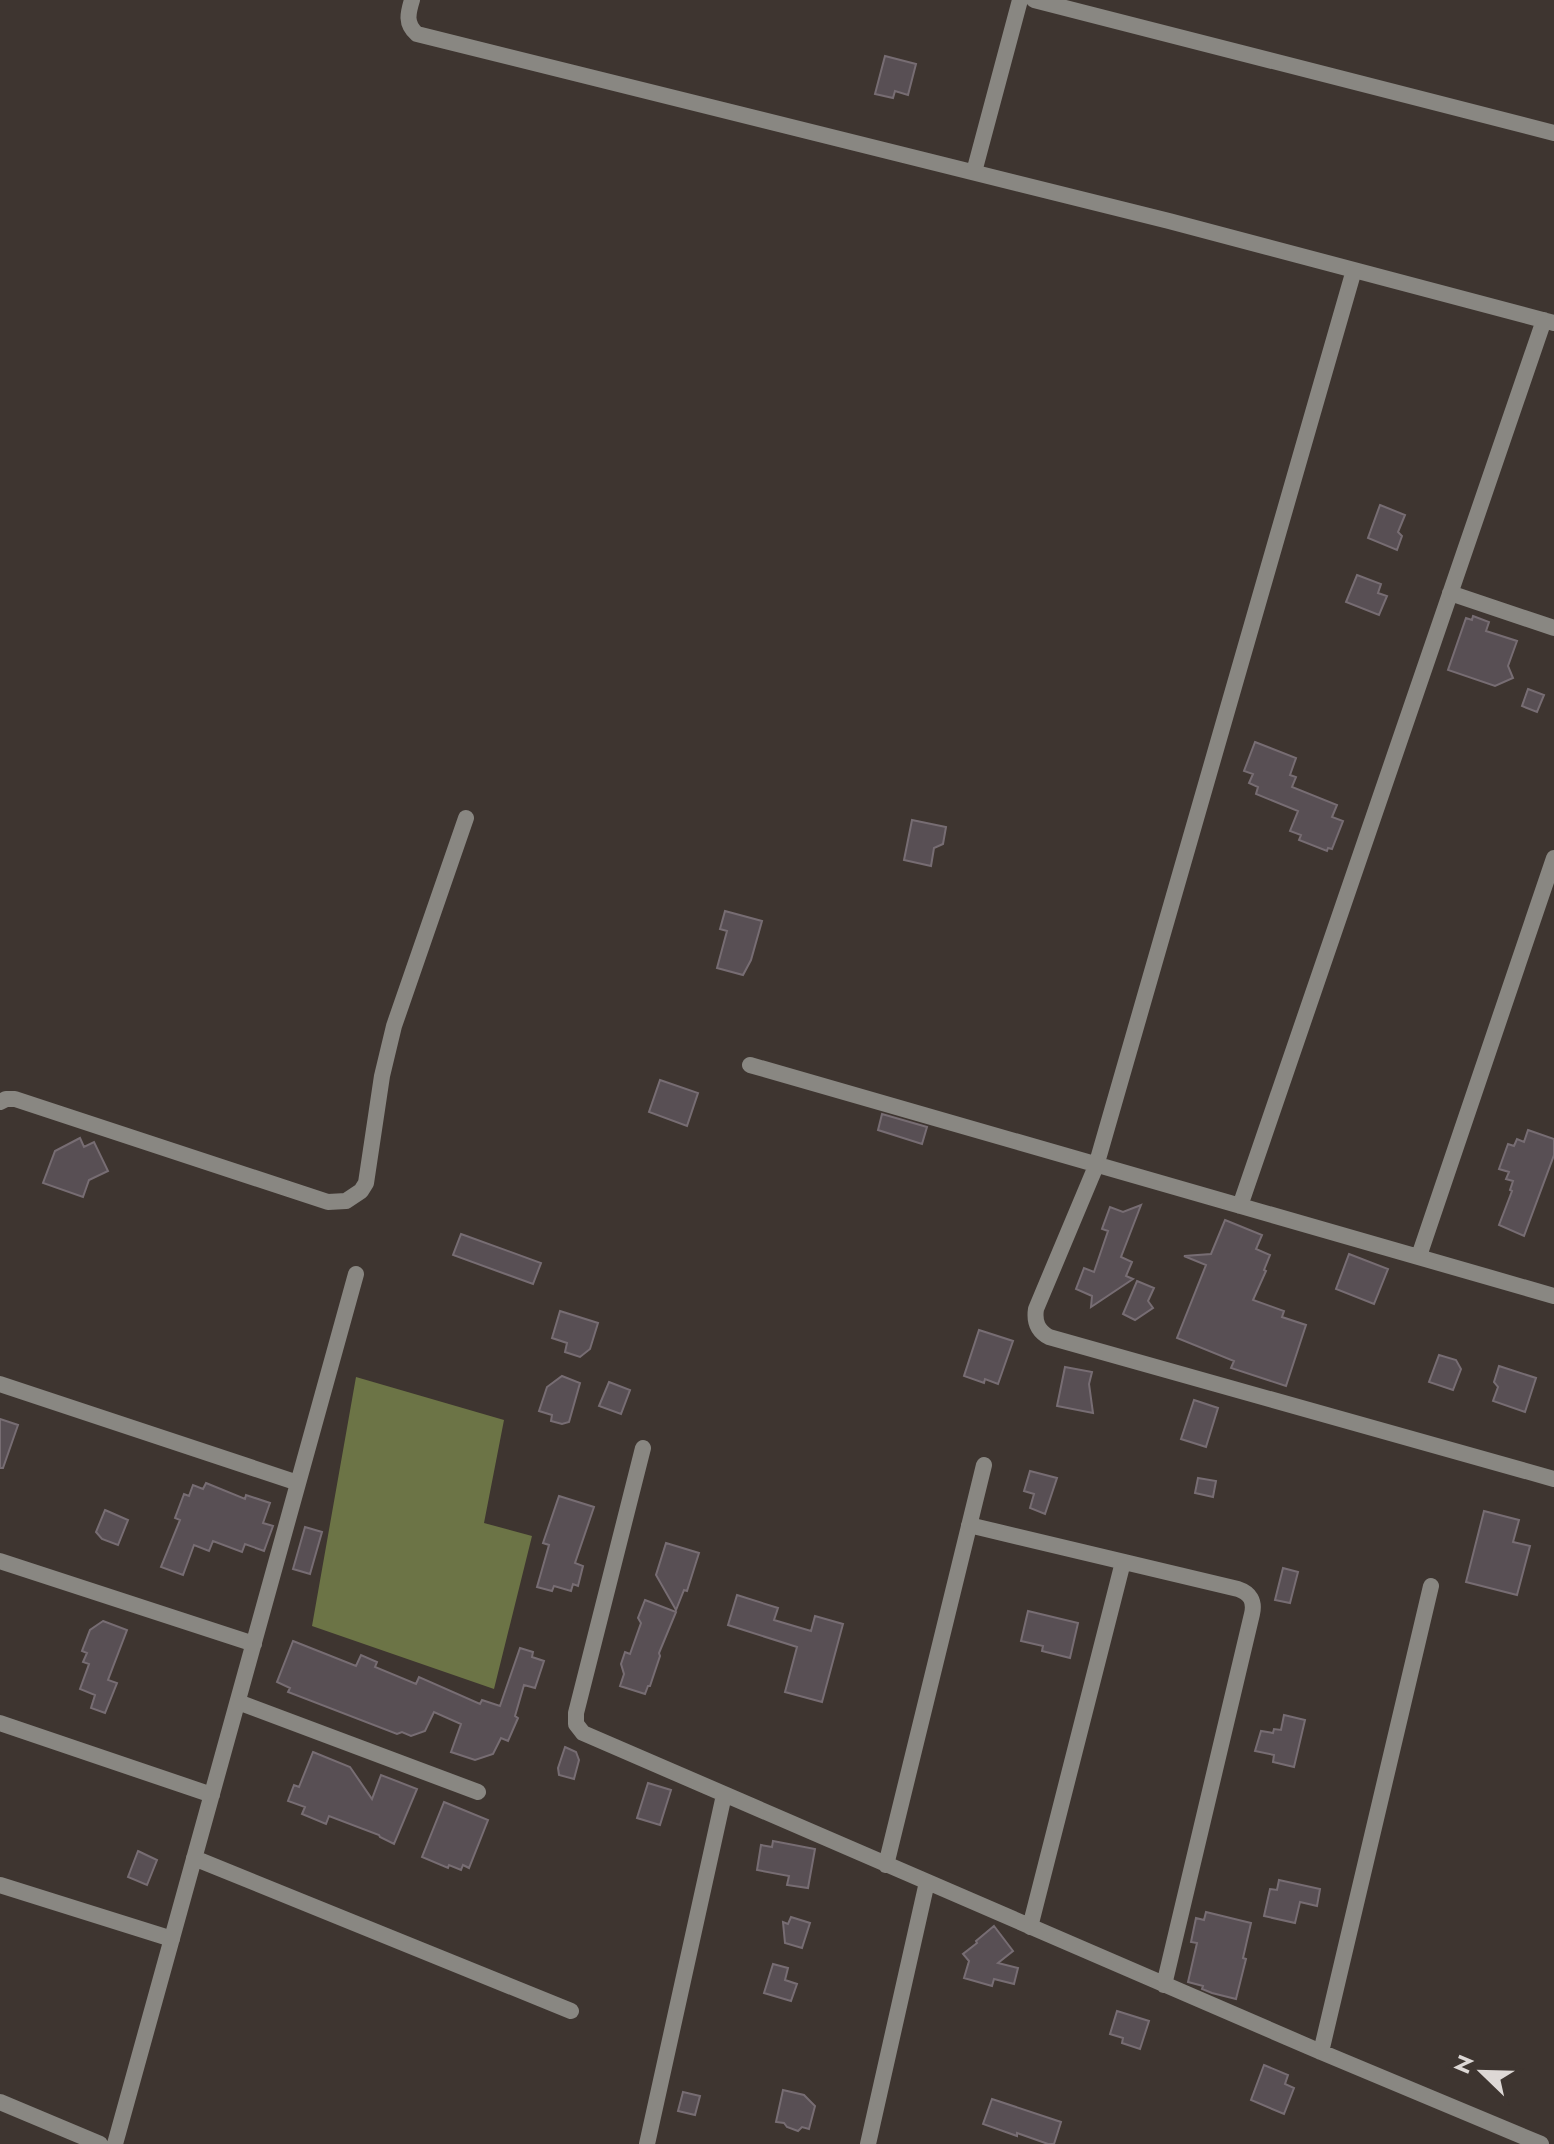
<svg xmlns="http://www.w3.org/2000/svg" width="1554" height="2144" viewBox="0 0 1554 2144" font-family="Jost,sans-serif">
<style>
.forest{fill:#6c7446}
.building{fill:#584f54;stroke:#776d73;stroke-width:2}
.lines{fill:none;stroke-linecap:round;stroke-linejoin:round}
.minor{stroke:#898782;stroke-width:16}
</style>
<rect width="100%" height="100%" fill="#3e3530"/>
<path class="forest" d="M356 1377 504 1420 484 1523 532 1536 494 1689 312 1626Z"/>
<path class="building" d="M885 56 916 64 908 95 895 91 893 98 875 94Z
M1380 505 1405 515 1398 532 1402 536 1397 550 1368 538Z
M1357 575 1381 584 1378 593 1387 596 1379 615 1346 602Z
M1473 616 1489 622 1486 631 1517 641 1508 666 1513 678 1495 686 1448 670 1466 618 1472 620Z
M1528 689 1544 695 1537 712 1522 706Z
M1255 742 1296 758 1290 775 1296 777 1292 787 1337 805 1332 817 1343 821 1332 849 1328 848 1327 851 1299 840 1301 835 1290 831 1298 811 1256 794 1258 787 1249 783 1253 774 1244 771Z
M912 820 946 827 943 844 934 848 931 866 904 860Z
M725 911 762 921 751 960 743 975 717 968 727 931 720 929Z
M660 1080 698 1093 687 1126 649 1112Z
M882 1114 927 1127 922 1144 878 1130Z
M1528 1130 1554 1139V1155L1524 1236 1499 1225 1512 1191 1510 1190 1513 1181 1506 1179 1509 1172 1499 1169 1508 1144 1514 1146 1517 1139 1524 1142Z
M80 1138 84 1147 94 1142 108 1171 89 1180 83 1197 43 1183 55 1151Z
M1141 1205 1121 1257 1132 1262 1126 1276 1133 1279 1091 1307 1092 1296 1076 1289 1084 1268 1094 1272 1108 1231 1102 1229 1110 1207 1123 1212Z
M1225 1220 1262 1235 1256 1249 1270 1255 1264 1270 1266 1271 1253 1300 1284 1311 1282 1317 1306 1325 1286 1386 1231 1368 1234 1361 1177 1338 1206 1265 1184 1256 1211 1254Z
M461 1234 541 1263 533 1284 453 1255Z
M1349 1254 1388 1269 1374 1304 1336 1289Z
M1137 1281 1154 1288 1148 1301 1153 1308 1135 1320 1123 1314Z
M560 1311 598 1323 590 1349 580 1357 565 1352 567 1343 552 1338Z
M979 1330 1013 1341 998 1384 985 1379 984 1383 964 1376Z
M1439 1355 1456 1360 1461 1369 1453 1390 1429 1382Z
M1499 1366 1536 1378 1525 1412 1493 1401 1498 1387 1494 1382Z
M1065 1367 1092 1372 1089 1384 1093 1413 1057 1406Z
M562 1376 580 1383 569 1422 562 1424 551 1421 552 1415 539 1411 547 1387Z
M609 1382 630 1390 621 1414 599 1406Z
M1194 1400 1218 1408 1206 1447 1181 1439Z
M0 1419 18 1425 3 1468H0Z
M1030 1471 1057 1478 1045 1514 1030 1508 1034 1494 1024 1491Z
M1198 1478 1216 1481 1213 1497 1195 1493Z
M206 1483 245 1499 246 1495 270 1503 263 1523 273 1526 264 1551 245 1544 242 1552 213 1541 209 1551 194 1545 183 1575 161 1567 180 1520 175 1518 184 1494 189 1496 193 1485 203 1489Z
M559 1496 594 1507 575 1563 583 1566 578 1586 573 1584 571 1591 554 1586 552 1591 537 1587 549 1545 543 1543Z
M105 1510 128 1520 118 1545 102 1539 96 1532Z
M1484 1511 1519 1520 1513 1542 1530 1546 1517 1595 1466 1582Z
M305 1527 322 1532 310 1574 293 1569Z
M666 1543 699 1553 687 1591 684 1590 676 1610 656 1575Z
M1283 1568 1298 1572 1290 1603 1275 1600Z
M737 1595 778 1608 774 1620 811 1631 815 1616 843 1624 822 1702 785 1692 797 1647 728 1625Z
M645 1600 676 1612 659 1653 660 1656 650 1686H648L645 1694 620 1686 624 1674 621 1664 625 1652 630 1654 641 1623 638 1618Z
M1028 1611 1078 1623 1070 1658 1042 1651 1043 1646 1021 1641Z
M103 1621 127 1630 108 1680 117 1683 105 1713 91 1708 95 1695 80 1689 89 1664 83 1662 87 1653 82 1651 90 1630Z
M293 1641 356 1666 361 1655 377 1662 375 1667 416 1684 419 1677 480 1704 482 1700 500 1706 520 1648 533 1652 532 1657 544 1661 535 1688 524 1685 515 1716 518 1718 508 1741 501 1738 493 1754 475 1760 451 1752 461 1724 434 1712 425 1731 411 1736 402 1732 397 1734 288 1692 290 1688 277 1682Z
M1284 1715 1305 1720 1294 1767 1273 1762 1274 1755 1255 1751 1261 1731 1273 1733 1274 1729 1281 1730Z
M565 1747 576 1752 579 1760 574 1779 559 1775 558 1768Z
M313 1752 350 1767 372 1799 381 1775 417 1789 394 1844 380 1837 379 1835 329 1816 326 1824 302 1814 305 1807 288 1801 294 1785 299 1787Z
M648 1783 671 1790 660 1825 637 1818Z
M444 1802 488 1820 469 1868 463 1865 461 1870 449 1865 448 1868 422 1857Z
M773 1841 815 1849 808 1888 787 1885 789 1876 757 1870 761 1845 772 1847Z
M138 1851 157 1860 147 1885 128 1877Z
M1279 1880 1320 1889 1317 1906 1300 1902 1295 1923 1264 1916 1270 1889 1277 1890Z
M1206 1912 1251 1923 1243 1958 1246 1959 1236 1999 1212 1993 1202 1989 1203 1986 1188 1982 1197 1943 1191 1942 1196 1918 1204 1920Z
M791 1917 810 1923 802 1948 785 1943 783 1922 788 1924Z
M994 1926 1013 1951 998 1963 1018 1968 1014 1984 994 1979 992 1986 964 1978 969 1961 963 1954 977 1943 976 1941Z
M773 1964 788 1968 785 1980 797 1984 791 2001 764 1993Z
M1117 2011 1149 2021 1140 2049 1122 2043 1123 2038 1110 2034Z
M1264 2065 1288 2075 1285 2084 1294 2088 1284 2114 1251 2100Z
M783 2090 804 2095 815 2106 809 2129 802 2127 798 2131 787 2127 784 2123 776 2122Z
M683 2092 700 2096 695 2115 678 2111Z
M992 2099 1061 2122 1054 2144H1048L1017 2133V2136L983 2124Z"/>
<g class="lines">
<path class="minor" d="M412 0C408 13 405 24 417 34L1169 221 1554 323
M1034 0 1554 133
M974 172 1020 0
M1354 270 1096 1166 1036 1309C1034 1322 1038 1331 1049 1337L1554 1479
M1450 593 1554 628
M750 1065 1554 1296
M0 1102 6 1099H15L328 1202 346 1201 361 1191 366 1183 382 1076 394 1026 466 818
M1240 1206 1544 320
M1419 1256 1554 858
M0 1384 298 1483
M643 1448 576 1713V1724L583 1733 1321 2052 1541 2144
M969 1525 1238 1589C1250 1593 1255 1601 1252 1614L1164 1985
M0 1561 254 1644
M238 1702 478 1792
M0 1723 212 1795
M194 1858 571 2011
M886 1865 984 1465
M0 1885 172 1939
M1030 1927 1123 1562
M1321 2052 1431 1586
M0 2102 100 2144
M115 2144 356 1274
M647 2144 724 1795
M868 2144 927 1882"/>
</g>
<g transform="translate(1482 2072) rotate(293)" stroke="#3e3530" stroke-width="6" paint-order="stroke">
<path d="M0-6L14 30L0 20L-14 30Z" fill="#ddd8d5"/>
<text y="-12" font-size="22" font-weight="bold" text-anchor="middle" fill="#ddd8d5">N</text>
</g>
</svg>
